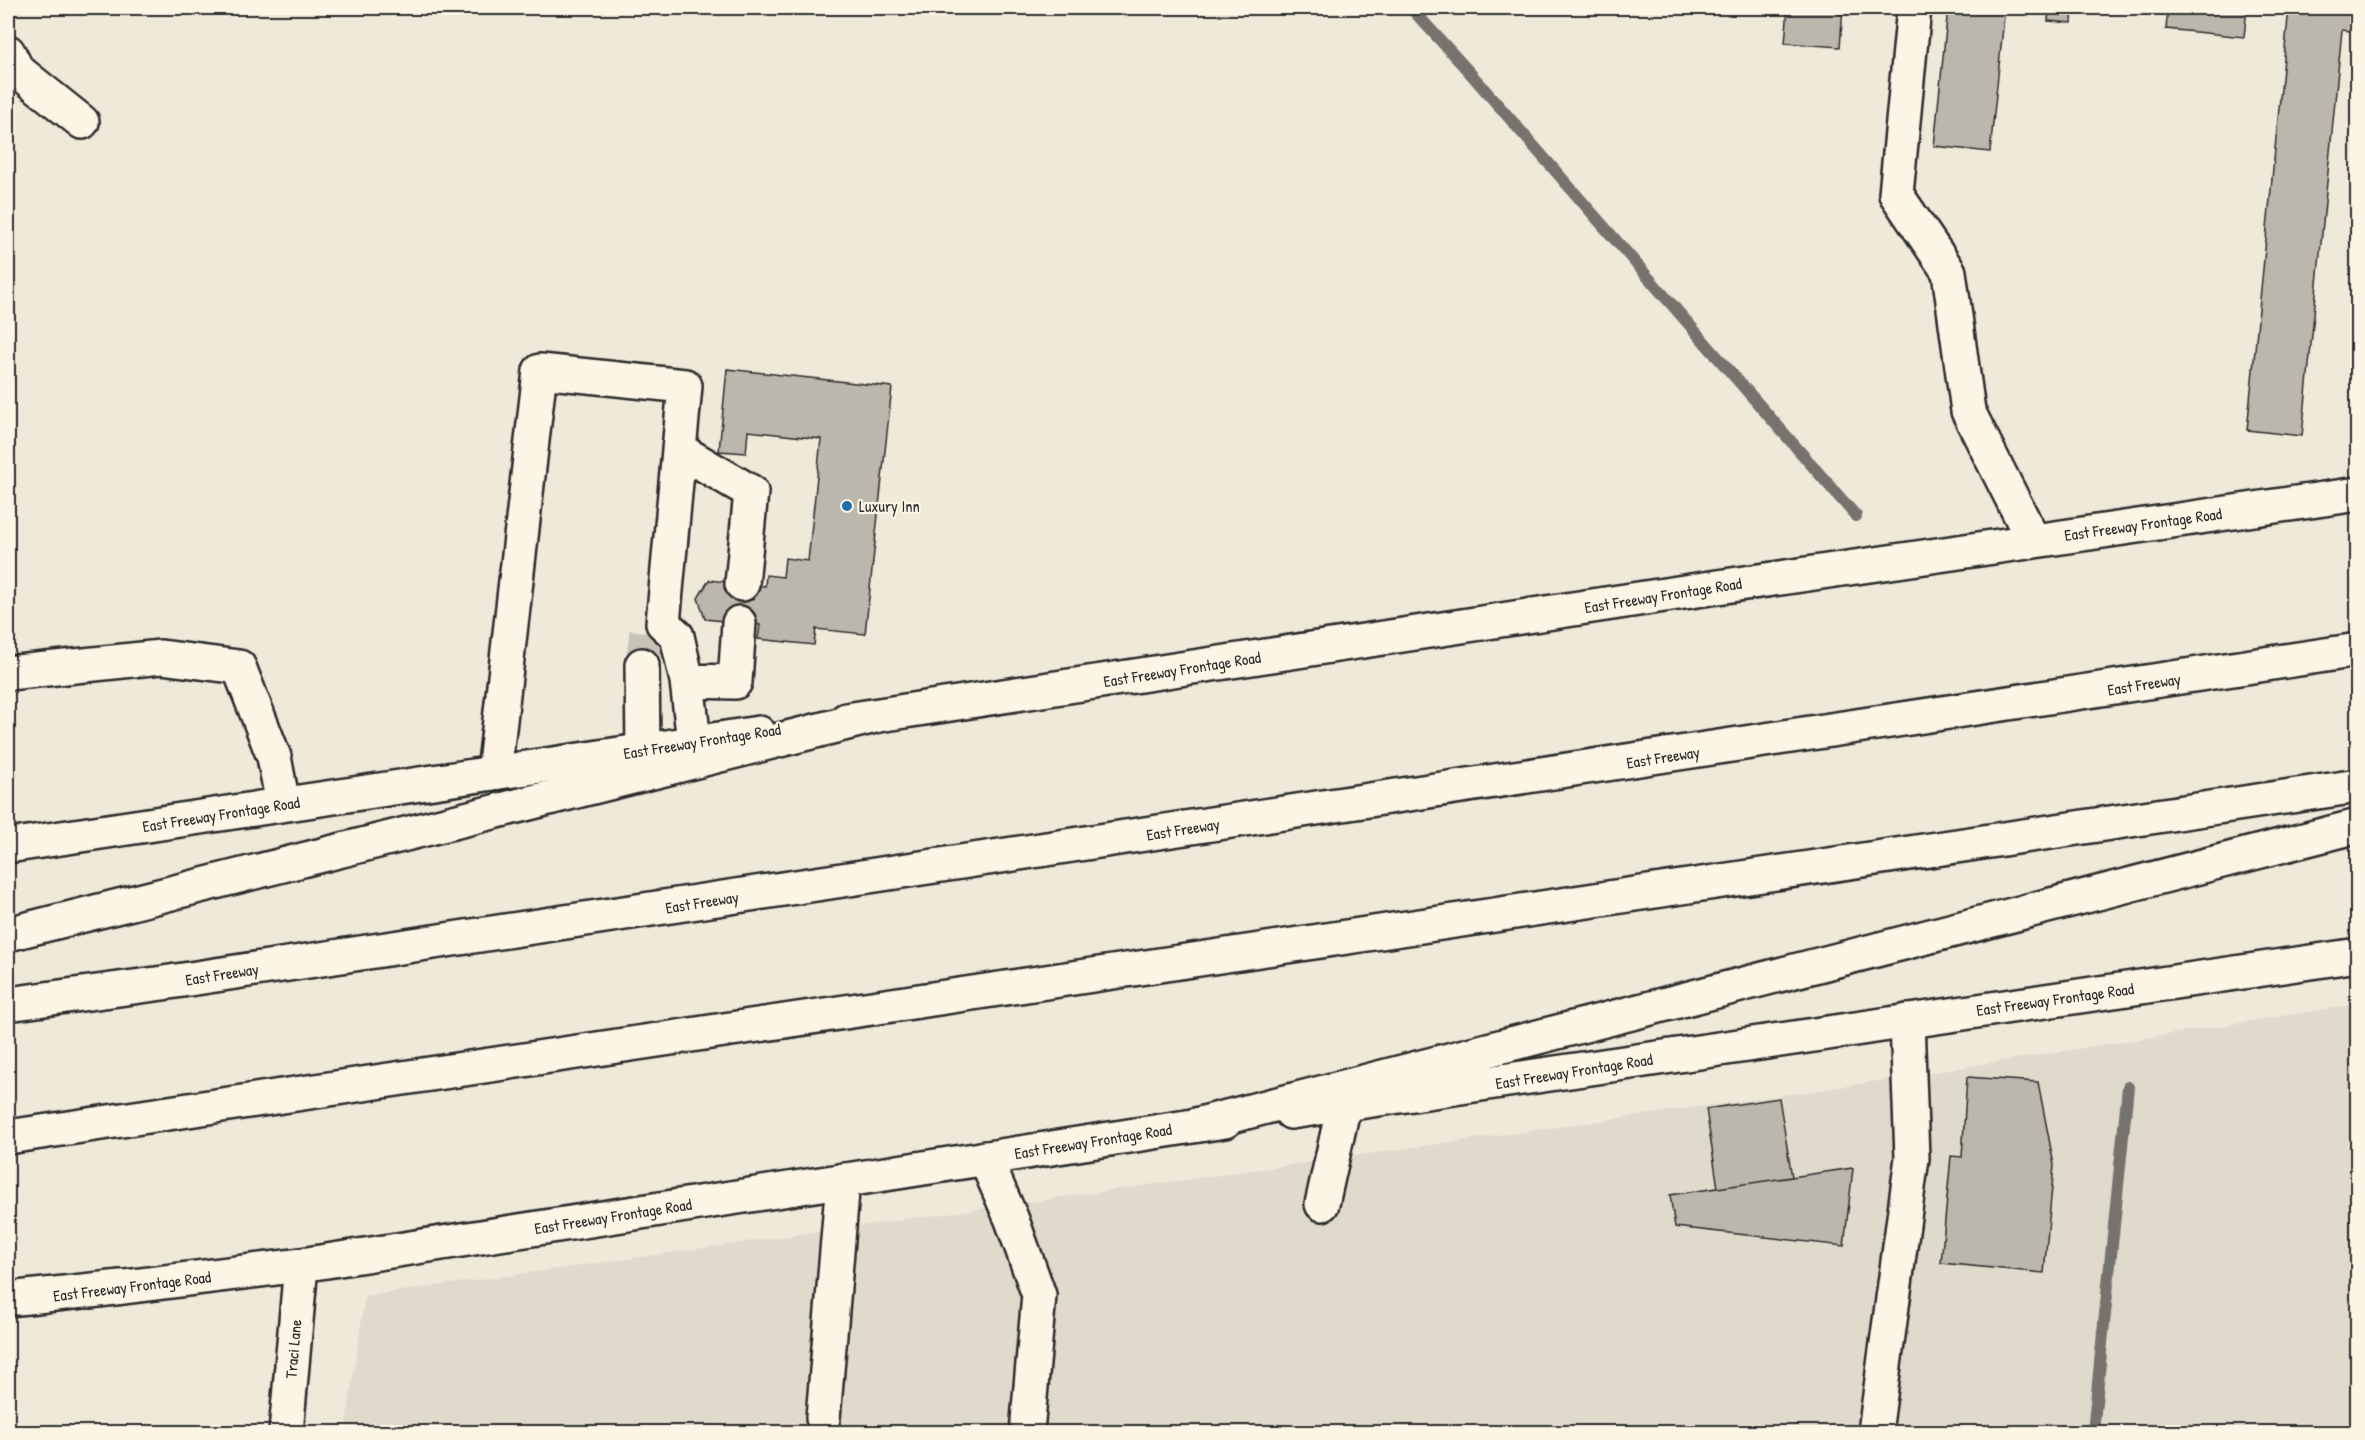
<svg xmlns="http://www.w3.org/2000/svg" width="2365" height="1440" viewBox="0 0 2365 1440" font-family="'Patrick Hand',sans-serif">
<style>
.built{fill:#e0dacc}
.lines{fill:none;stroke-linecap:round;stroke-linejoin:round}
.stream{stroke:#75736d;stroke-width:12}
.building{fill:#bcb7ac;stroke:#2b2b2b;stroke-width:1.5}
.minor-tunnel{stroke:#c8c3b7;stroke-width:33;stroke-dasharray:33 16;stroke-linecap:butt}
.minor-casing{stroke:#2b2b2b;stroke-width:38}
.major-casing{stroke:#2b2b2b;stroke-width:38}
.highway-casing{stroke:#2b2b2b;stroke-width:38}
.minor{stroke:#fcf5e5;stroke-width:33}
.major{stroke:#fcf5e5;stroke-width:33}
.highway{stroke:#fcf5e5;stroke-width:33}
.poi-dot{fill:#1f6fb2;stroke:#fcf5e5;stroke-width:2}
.labels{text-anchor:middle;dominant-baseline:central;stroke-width:4.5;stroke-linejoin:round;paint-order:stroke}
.poi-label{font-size:16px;fill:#2b2b2b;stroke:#fcf5e5;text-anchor:start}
.street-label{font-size:16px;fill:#2b2b2b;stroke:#fcf5e5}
</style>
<rect width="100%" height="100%" fill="#efe9da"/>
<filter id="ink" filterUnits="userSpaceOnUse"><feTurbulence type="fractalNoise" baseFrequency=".0167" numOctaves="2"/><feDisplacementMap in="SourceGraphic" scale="12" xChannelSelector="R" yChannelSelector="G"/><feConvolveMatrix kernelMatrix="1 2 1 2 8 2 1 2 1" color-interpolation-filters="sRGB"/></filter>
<g filter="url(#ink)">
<path class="built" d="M2357 1004V1432H345L365 1296 1840 1087Z"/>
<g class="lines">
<path class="stream" d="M1411 8 1471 74 1856 516
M2093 1432 2128 1087"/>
</g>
<path class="building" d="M1788 8H1843L1840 47 1785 43Z
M1948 8H2005L1990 152 1934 146Z
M2049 8H2073L2072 23 2048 21Z
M2168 8H2247L2244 37 2166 29Z
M2289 8H2358V32L2342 30 2302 436 2247 430Z
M727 369 892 387 865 634 816 629 814 645 758 639 760 625 705 619 698 598 709 580 765 586 766 575 783 577 785 558 808 561 821 439 748 431 746 453 719 451Z
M1967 1077 2038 1082 2054 1165 2044 1273 1941 1263 1951 1156 1962 1157Z
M1779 1098 1792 1177 1718 1188 1706 1109Z
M1853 1168 1844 1246 1675 1227 1670 1195Z"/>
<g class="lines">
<path class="minor-tunnel" d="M642 665 646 632"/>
<g class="minor-casing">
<path id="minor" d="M1914 8 1896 194 1949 272 1968 411 2033 540
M8 52 17 70 82 122
M679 450 663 623 677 636 687 681
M642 665 643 750
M8 673 161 657 239 667 274 757 283 804
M694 742 687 681 735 682 739 623
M494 773 540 371 685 386 679 450 751 492 742 584
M985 1158 1012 1220 1039 1295 1027 1432
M1322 1204 1344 1105
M823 1418 843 1180
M286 1432 301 1265
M1875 1432 1912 1158 1907 1021"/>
</g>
<g class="major-casing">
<path id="major" d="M846 720 1704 589 2358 494
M8 846 759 733
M1291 1112 2358 955
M92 1291 301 1265 1225 1121"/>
</g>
<g class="highway-casing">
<path id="highway" d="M8 934 875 716
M8 1004 163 983 2358 650
M1196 1125 2358 826
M8 1137 2358 786
M8 1299 121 1287"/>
</g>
<use href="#minor" class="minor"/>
<use href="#major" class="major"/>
<use href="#highway" class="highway"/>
</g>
</g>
<circle class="poi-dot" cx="847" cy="506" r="6"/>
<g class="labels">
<g class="poi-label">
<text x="859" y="506">Luxury Inn</text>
</g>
<g class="street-label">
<text transform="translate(2143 524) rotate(-8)">East Freeway Frontage Road</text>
<text transform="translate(1663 595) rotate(-9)">East Freeway Frontage Road</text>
<text transform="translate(1182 669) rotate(-9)">East Freeway Frontage Road</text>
<text transform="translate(2144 684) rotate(-9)">East Freeway</text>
<text transform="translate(702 741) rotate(-9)">East Freeway Frontage Road</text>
<text transform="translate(1663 757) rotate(-9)">East Freeway</text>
<text transform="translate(221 814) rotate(-9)">East Freeway Frontage Road</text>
<text transform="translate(1183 829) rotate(-9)">East Freeway</text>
<text transform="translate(702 902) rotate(-9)">East Freeway</text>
<text transform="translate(222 974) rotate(-9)">East Freeway</text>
<text transform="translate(2055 999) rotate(-8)">East Freeway Frontage Road</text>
<text transform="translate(1574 1071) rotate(-9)">East Freeway Frontage Road</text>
<text transform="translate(1093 1141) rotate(-9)">East Freeway Frontage Road</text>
<text transform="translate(613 1216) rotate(-9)">East Freeway Frontage Road</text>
<text transform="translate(132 1286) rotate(-7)">East Freeway Frontage Road</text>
<text transform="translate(293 1349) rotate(-85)">Traci Lane</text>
</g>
</g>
<rect width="2365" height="1440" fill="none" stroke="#fcf5e5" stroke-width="30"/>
<rect x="15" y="15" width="2335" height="1410" fill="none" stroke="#2b2b2b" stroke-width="2" filter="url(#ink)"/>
</svg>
